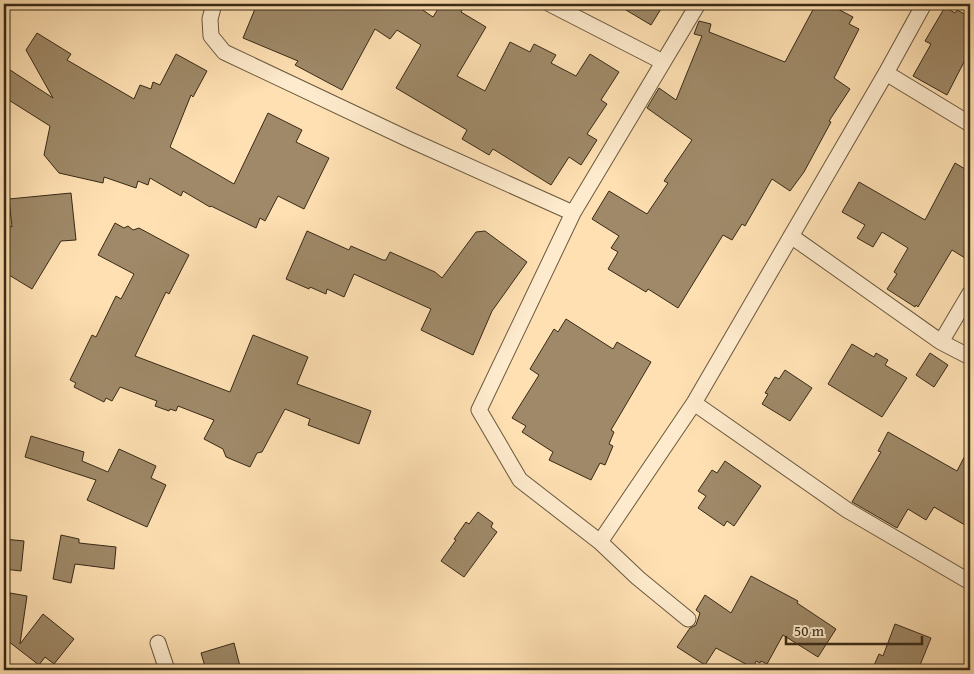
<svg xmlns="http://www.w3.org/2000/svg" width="974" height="674" viewBox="0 0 974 674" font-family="'Gentium Book Plus',serif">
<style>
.building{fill:#9f8968;stroke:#382a17}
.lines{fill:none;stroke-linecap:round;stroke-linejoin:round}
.minor-casing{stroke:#6a583e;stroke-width:17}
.minor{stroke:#feebcd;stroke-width:15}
</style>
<rect width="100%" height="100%" fill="#fee0b2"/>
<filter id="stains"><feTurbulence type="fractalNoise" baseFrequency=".004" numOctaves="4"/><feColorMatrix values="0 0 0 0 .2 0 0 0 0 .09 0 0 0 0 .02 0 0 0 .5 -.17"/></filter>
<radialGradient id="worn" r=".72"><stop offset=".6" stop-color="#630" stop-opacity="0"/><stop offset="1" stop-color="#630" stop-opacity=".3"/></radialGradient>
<path class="building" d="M257 4H414L433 17 441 4H453L462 10 461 12 486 27 457 76 485 91 510 42 530 52 534 44 556 55 551 63 576 76 590 54 619 72 601 100 607 104 587 134 597 140 581 165 569 157 551 185 493 149 489 155 462 139 467 130 396 88 421 45 397 30 390 39 375 29 342 90 295 65 298 61 243 38Z
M616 4H664L651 25Z
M816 4H828L853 17 849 24 859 29 834 78 850 89 829 121 831 122 804 172 790 191 772 179 745 226 742 224 732 240 723 235 678 308 648 289 646 292 608 269 618 252 611 248 619 236 592 219 609 191 647 214 668 183 664 181 692 140 647 108 659 88 676 100 702 36 694 34 699 21 711 24 709 32 785 62Z
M945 7 955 13 957 10 970 17V63L965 60 947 95 913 76 931 44 925 41Z
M37 33 71 54 67 60 134 99 140 85 151 89 153 82 160 85 176 54 207 71 193 97 191 95 170 147 234 184 268 113 302 130 296 142 329 158 304 209 278 196 265 221 260 218 256 228 211 206 210 207 183 191 181 196 150 178 148 185 138 181 136 188 104 177 103 183 59 173 44 155 50 126 4 97V66L53 98 26 50Z
M955 163 970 172V261L952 250 918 307 916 305 915 307 887 289 897 274 894 272 908 248 882 232 873 247 857 238 865 225 842 212 859 182 925 220Z
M71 193 76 240 61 241 32 289 4 272V223L12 227 9 199Z
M115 223 124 228 128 226 133 230 139 228 189 255 169 294 166 292 135 356 230 392 253 335 308 357 297 384 371 411 359 444 308 425 310 419 285 409 262 452 257 453 250 467 226 457 223 449 204 439 214 420 178 406 176 411 170 409 169 411 155 406 157 401 120 387 112 401 106 398 104 402 74 387 76 383 70 380 92 335 96 337 116 296 121 299 134 274 98 255Z
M307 231 349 250 351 246 383 260H386L390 252 435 272 442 278 476 232 485 231 527 262 492 311 473 355 421 330 431 309 354 274 344 297 327 289 326 294 310 287 309 289 286 279Z
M566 319 613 349 617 342 651 362 611 430 614 432 609 444 613 446 605 465 600 463 591 480 549 460 553 452 522 432 526 426 512 418 539 375 530 369 554 329 558 332Z
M852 344 874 357 876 353 888 360 885 365 907 378 882 417 828 384Z
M930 353 948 365 934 387 916 375Z
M785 370 812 388 790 421 762 404 768 394 765 393 775 377 779 379Z
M888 432 957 471 970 446V528L934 507 926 520 908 509 897 528 852 502 881 452 878 451Z
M31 436 84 452 82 461 108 472 119 449 156 466 151 478 166 485 147 527 87 500 96 480 25 457Z
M725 461 761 486 734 526 727 521 724 526 698 508 706 496 698 491 712 470 717 473Z
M478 512 493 523 491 527 497 532 464 577 441 561 456 540 454 539 466 522 469 524Z
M61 535 79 539V543L116 547 114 569 75 564 71 583 53 579Z
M4 539 24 541 21 571 4 569Z
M751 576 798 601 797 603 836 629 818 657 783 635 767 664 761 661 760 663 756 661 753 668 716 648 705 665 677 647 690 628 696 625 700 613 696 610 705 595 731 613Z
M10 593 27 596 20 644 43 614 74 639 54 664 45 657 39 665 4 638V610H8Z
M895 624 931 638 918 670H872L879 654 883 656Z
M234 643 241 670H206L201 653Z"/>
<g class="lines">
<g class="minor-casing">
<path id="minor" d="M214 4 210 19 211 36 224 52 408 139 573 213
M550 4 663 62
M698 4 573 213 479 410 520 480 600 542 694 403 886 73 924 4
M886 73 970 124
M791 236 941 342 970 357
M941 342 970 293
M694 403 847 510 970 582
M600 542 638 578 688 619
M158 643 167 670"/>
</g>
<use href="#minor" class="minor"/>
</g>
<rect width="974" height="674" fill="none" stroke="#fee0b2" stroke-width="20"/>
<rect x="5" y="5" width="964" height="664" fill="none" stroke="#382a17" stroke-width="2.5"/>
<rect x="10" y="10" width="954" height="654" fill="none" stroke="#382a17"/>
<path d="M786 636v8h136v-8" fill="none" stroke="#382a17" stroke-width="2.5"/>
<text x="794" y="636" font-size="15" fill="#382a17" stroke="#feebcd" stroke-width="4" paint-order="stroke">50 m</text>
<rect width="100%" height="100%" filter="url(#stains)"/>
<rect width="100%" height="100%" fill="url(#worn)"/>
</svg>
